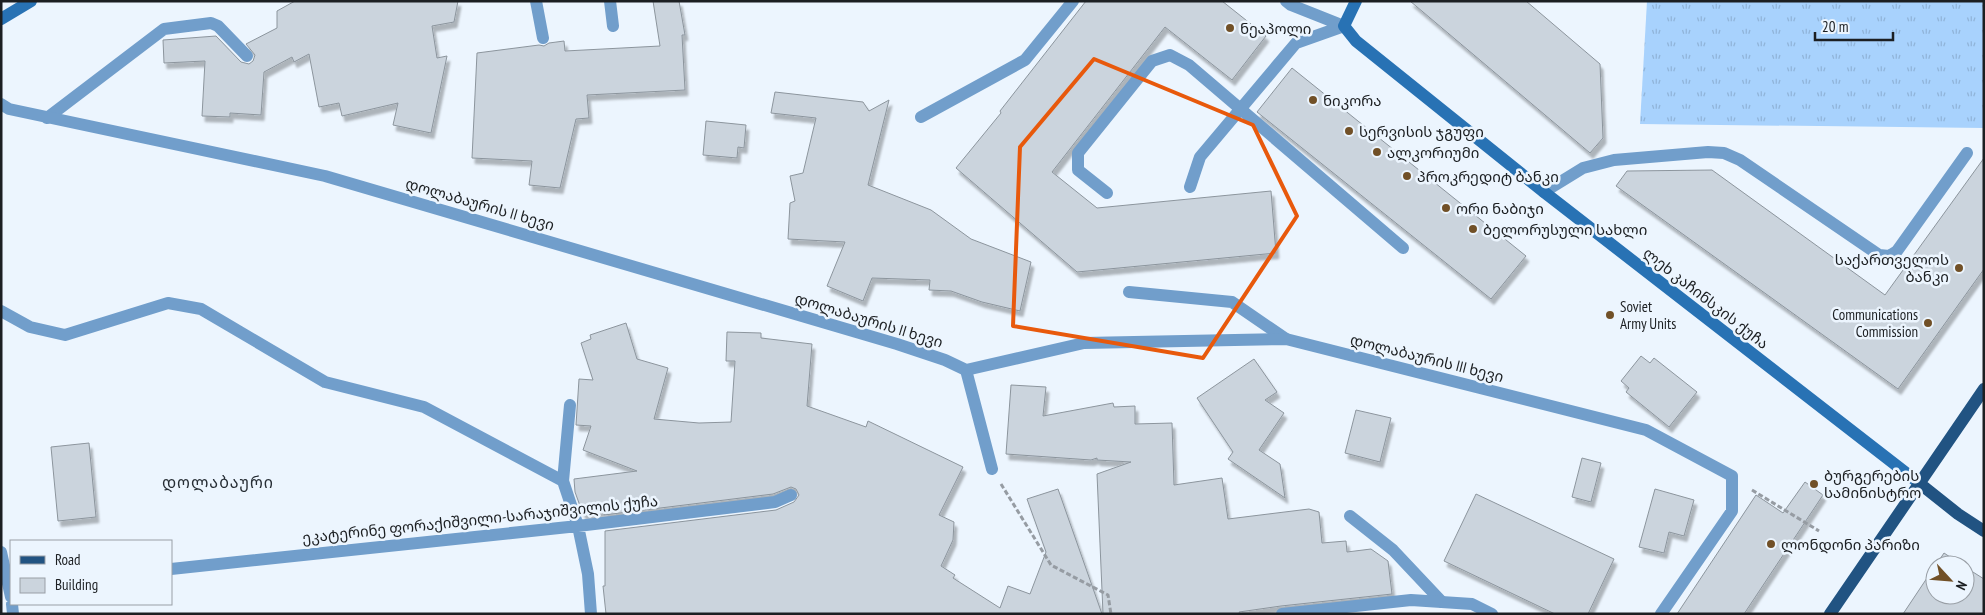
<svg xmlns="http://www.w3.org/2000/svg" width="1985" height="615" viewBox="0 0 1985 615" font-family="'PT Sans Narrow','Noto Sans Georgian',sans-serif">
<style>
.grass{fill:url(#grass-tufts)}
.building{fill:#cbd4dd;stroke:#8c959d;filter:url(#shadow)}
.lines{fill:none;stroke-linecap:round;stroke-linejoin:round}
.path{stroke:#969ca3;stroke-width:3;stroke-dasharray:5 2.5;stroke-linecap:butt}
.service{stroke:#719ecb;stroke-width:12}
.minor{stroke:#719ecb;stroke-width:12}
.secondary{stroke:#2872b4;stroke-width:12}
.primary{stroke:#215382;stroke-width:12}
.marked{fill:none;stroke:#e8590c;stroke-width:4;stroke-linejoin:round}
.poi-dot{fill:#715027;stroke:#ecf5fe;stroke-width:2}
.labels{text-anchor:middle;dominant-baseline:central;stroke-width:5;stroke-linejoin:round;paint-order:stroke}
.poi-label{font-size:15px;fill:#1c1f22;stroke:#ecf5fe;text-anchor:start}
.street-label{font-size:15px;fill:#1c1f22;stroke:#ecf5fe}
.neighbourhood-label{font-size:16px;letter-spacing:1px;fill:#272e35;stroke:#ecf5fe}
</style>
<defs>
<pattern id="grass-tufts" width="24" height="20" patternUnits="userSpaceOnUse" patternTransform="scale(1.25)"><rect width="24" height="20" fill="#a8d2fd"/><path d="M3 7l-1-3M5 7V3M7 7l1-3M15 17l-1-3M17 17v-4M19 17l1-3" fill="none" stroke="#90b4d9"/></pattern>
<filter id="shadow"><feDropShadow dx="3" dy="5.5" stdDeviation="1" flood-color="#0004"/></filter>
</defs>
<rect width="100%" height="100%" fill="#ecf5fe"/>
<path class="grass" d="M1647 1H1984V128L1640 124Z"/>
<path class="building" d="M295 1H458L454 22 432 26 437 58 447 56 431 133 393 125 398 103 342 116 339 103 319 107 309 54 294 62 292 57 264 72 261 115 230 113V117L202 116 205 61 164 63 163 40 216 36 241 62 249 64 253 61 255 55 246 44 277 28V11Z
M653 1H679L685 35H682L685 90 587 95 589 118 576 119 560 188 529 185 532 161 472 158 477 53 539 45 544 46 549 43 564 41 565 51 660 46Z
M1086 1H1222L1266 36 1232 80 1165 27 1052 172 1097 208 1271 191 1276 253 1077 272 956 168 1001 113 1000 111Z
M1410 1H1526L1600 64 1603 138 1590 153Z
M1292 68 1526 256 1491 299 1257 112Z
M775 92 863 102 869 111 889 100 868 185 931 210 971 239 1031 262 1020 311 982 302 951 291 929 290 930 280 872 278 863 301 827 286 845 242 788 239 790 203 795 201 790 176 803 173 816 118 771 113Z
M706 121 746 125 744 148 738 147 737 158 703 155Z
M1984 158V269L1898 389 1616 186 1627 171 1712 170 1885 295Z
M626 323 637 359 668 368 654 419 699 423 731 422 735 361H726L727 332 761 333V338L812 344 807 406 866 427 868 421 963 467 939 515 954 522 953 540 941 566 955 575 953 578 1000 608 1008 586 1030 594 1046 552 1027 499 1058 489 1102 614H606L603 586H605V531L776 510 794 502 799 495 796 489 791 487 773 494 604 515V511L583 514 575 492 574 479 637 471 583 450 591 426 576 425 579 379 593 380 581 343 591 339 590 335Z
M1641 356 1650 363 1654 358 1697 392 1669 427 1626 392 1629 388 1621 381Z
M1254 359 1277 392 1265 400 1284 413 1259 450 1280 464 1285 498 1228 459 1233 452 1197 398Z
M1011 385 1046 387 1043 416 1113 403 1114 407 1135 406V424L1172 423 1174 485 1222 478 1228 519 1309 509 1319 512 1322 543 1346 541 1347 552 1371 549 1388 561 1392 594 1281 606 1239 612 1240 614H1103L1097 474 1131 462 1097 460V458L1091 460 1006 454Z
M1356 410 1391 418 1380 462 1345 453Z
M89 443 96 517 58 521 51 447Z
M1582 458 1601 463 1591 502 1572 497Z
M1805 482 1823 495 1744 614H1677L1756 495 1783 513Z
M1655 489 1694 500 1684 536 1669 532 1664 553 1639 547Z
M1476 494 1614 559 1588 614H1555L1444 561Z
M1944 553 1962 565H1936Z
M1935 566V595H1965V567L1984 579V614H1903Z"/>
<g class="lines">
<path class="path" d="M1001 484 1051 565 1108 595 1111 614
M1752 490 1819 531"/>
<path class="service" d="M610 1 613 26
M1286 1 1291 5 1344 26
M921 117 1025 60 1073 1
M47 118 164 29 211 23 218 26 247 56
M1190 187 1200 157 1296 43 1344 26
M1544 192 1583 168 1614 160 1708 152 1724 153 1740 160 1879 255 1889 256 1897 251 1967 153
M1107 193 1078 170V153L1152 61 1170 55 1189 65 1403 248
M1129 292 1232 302 1286 339
M966 370 992 469
M1350 516 1393 550 1442 602"/>
<path class="minor" d="M536 1 543 38
M1 104 9 109 325 176 897 344 945 360 966 370 1084 343 1286 339 1646 430 1732 476V511L1661 614
M1 311 30 327 65 335 168 303 201 309 325 382 424 407 563 481
M570 405 563 481 578 526 588 574 591 614
M1 552 11 597
M171 569 578 526 775 502 791 495
M12 604 13 614
M1282 614 1411 600 1472 604 1492 614"/>
<path class="secondary" d="M1356 1 1344 26 1356 41 1544 192 1919 483
M1 19 31 1"/>
<path class="primary" d="M1919 483 1958 514 1984 531
M1830 614 1984 389"/>
</g>
<path class="marked" d="M1094 59 1253 125 1297 216 1203 358 1013 326 1020 147Z"/>
<g class="poi-dot">
<circle cx="1230" cy="28" r="5"/>
<circle cx="1313" cy="100" r="5"/>
<circle cx="1349" cy="131" r="5"/>
<circle cx="1377" cy="152" r="5"/>
<circle cx="1407" cy="176" r="5"/>
<circle cx="1446" cy="208" r="5"/>
<circle cx="1473" cy="229" r="5"/>
<circle cx="1959" cy="268" r="5"/>
<circle cx="1610" cy="315" r="5"/>
<circle cx="1928" cy="323" r="5"/>
<circle cx="1814" cy="484" r="5"/>
<circle cx="1771" cy="544" r="5"/>
</g>
<g class="labels">
<g class="poi-label">
<text x="1240" y="28">ნეაპოლი</text>
<text x="1323" y="100">ნიკორა</text>
<text x="1359" y="131">სერვისის ჯგუფი</text>
<text x="1387" y="152">ალკორიუმი</text>
<text x="1417" y="176">პროკრედიტ ბანკი</text>
<text x="1456" y="208">ორი ნაბიჯი</text>
<text x="1483" y="229">ბელორუსული სახლი</text>
<text x="1949" y="259" text-anchor="end">საქართველოს<tspan x="1949" dy="17">ბანკი</tspan></text>
<text x="1620" y="306">Soviet<tspan x="1620" dy="17">Army Units</tspan></text>
<text x="1918" y="314" text-anchor="end">Communications<tspan x="1918" dy="17">Commission</tspan></text>
<text x="1824" y="475">ბურგერების<tspan x="1824" dy="17">სამინისტრო</tspan></text>
<text x="1781" y="544">ლონდონი პარიზი</text>
</g>
<g class="street-label">
<text transform="translate(480 204) rotate(16)">დოლაბაურის II ხევი</text>
<text transform="translate(1706 298) rotate(38)">ლეხ კაჩინსკის ქუჩა</text>
<text transform="translate(869 320) rotate(17)">დოლაბაურის II ხევი</text>
<text transform="translate(1427 358) rotate(14)">დოლაბაურის III ხევი</text>
<text transform="translate(480 519) rotate(-6)">ეკატერინე ფორაქიშვილი-სარაჯიშვილის ქუჩა</text>
</g>
<g class="neighbourhood-label">
<text x="218" y="482">დოლაბაური</text>
</g>
</g>
<rect width="1985" height="615" fill="none" stroke="#1c1f22" stroke-width="5"/>
<rect x="10" y="540" width="162" height="65" fill="#ecf5fe" stroke="#999fa6"/>
<rect x="20" y="556" width="25" height="8" fill="#215382" stroke="#999fa6"/>
<text x="55" y="565" font-size="15" fill="#1c1f22">Road</text>
<rect x="20" y="578" width="25" height="15" fill="#cbd4dd" stroke="#999fa6"/>
<text x="55" y="590" font-size="15" fill="#1c1f22">Building</text>
<g transform="translate(1950 580) rotate(116)"><circle r="24" fill="#ecf5fe" stroke="#999fa6"/>
<path d="M0-4L9 19L0 12L-9 19Z" fill="#715027"/>
<text y="-8" font-size="14" font-weight="bold" text-anchor="middle" fill="#1c1f22">N</text>
</g>
<path d="M1815 32v8h78v-8" fill="none" stroke="#1c1f22" stroke-width="2.5"/>
<text x="1822" y="32" font-size="15" fill="#1c1f22" stroke="#ecf5fe" stroke-width="4" paint-order="stroke">20 m</text>
</svg>
